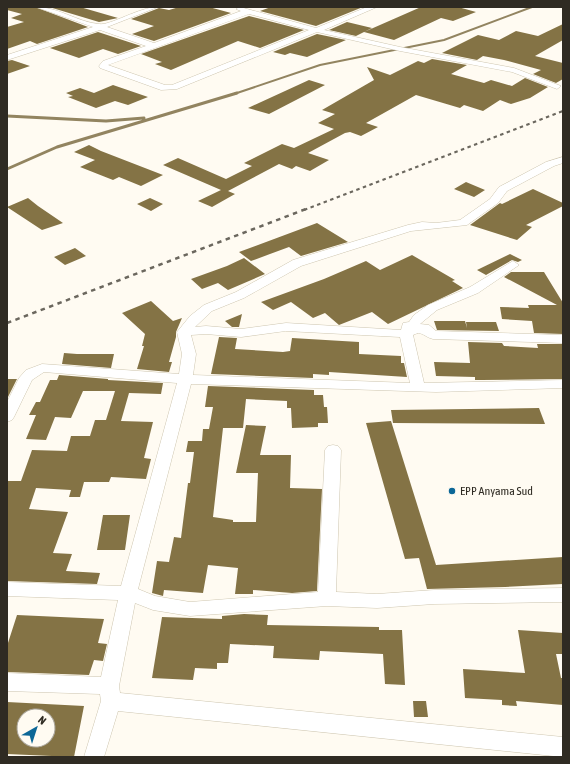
<svg xmlns="http://www.w3.org/2000/svg" width="570" height="764" viewBox="0 0 570 764" font-family="'Asap Condensed',sans-serif">
<style>
.lines{fill:none;stroke-linecap:round;stroke-linejoin:round}
.stream-far1{stroke:#928460;stroke-width:2}
.stream{stroke:#928460;stroke-width:3}
.building{fill:#847345;fill-rule:evenodd}
.street-casing{stroke:#cec6b0;stroke-width:1}
.street{fill:#fff;fill-rule:evenodd}
.rail-far1{stroke:#6b675e;stroke-width:2;stroke-dasharray:3.5 3.5;stroke-linecap:butt}
.rail{stroke:#6b675e;stroke-width:2.5;stroke-dasharray:4.5 4.5;stroke-linecap:butt}
.poi-dot{fill:#0c6797;stroke:#fffbf2;stroke-width:1.5}
.labels{text-anchor:middle;dominant-baseline:central;stroke-width:3;stroke-linejoin:round;paint-order:stroke}
.poi-label{font-size:12px;fill:#2f2b23;stroke:#fffbf2;text-anchor:start}
</style>
<rect width="100%" height="100%" fill="#fffbf2"/>
<g class="lines">
<path class="stream-far1" d="M234 94 320 65 444 40 532 7"/>
<path class="stream" d="M7 116 106 121 144 118
M7 169 57 147 237 93"/>
</g>
<path class="building" d="M8 7H35L88 27 37 44 30 41 7 49V27L24 22 11 18 22 14 7 10Z
M49 7H80L118 18 99 22Z
M179 7H209L231 13 154 41 132 34 154 26 131 19 159 8 169 10Z
M271 7H363L316 26 260 11Z
M421 7H458L476 12 453 21 441 18 394 40 364 32Z
M249 16 304 30 260 48 238 41 171 70 155 64 162 62 141 54Z
M347 22 372 28 356 36 329 30Z
M563 24V40L535 56 563 63V79L556 83 533 74 541 70 504 60 483 56 477 60 442 53 478 35 499 40 516 31 538 36Z
M98 32 141 46 118 54 103 49 79 58 50 48Z
M317 34 346 40 307 57 290 53 285 55 273 52Z
M432 59 467 65 451 74 484 83 491 80 512 86 525 78 548 87 530 98 511 104 500 100 483 111 464 105 460 108 416 95 366 123 378 127 361 136 350 132 345 133 308 153 329 160 310 171 296 166 292 169 279 164 228 191 235 194 212 207 198 201 221 190 163 165 178 158 226 179 252 166 244 163 282 144 294 148 334 129 318 123 335 114 322 110 374 80 367 67 390 75 418 61 424 63Z
M12 60 30 66 7 74V61Z
M309 80 325 85 269 114 248 108Z
M113 85 148 97 128 105 115 101 96 108 68 97 73 96 66 93 80 88 94 93Z
M89 145 101 151 163 175 141 186 119 177 113 180 80 167 95 160 74 152Z
M466 182 485 190 474 197 454 189Z
M533 189 563 203V206L526 225 532 227 517 240 470 225 500 203 502 204Z
M28 198 38 206 63 223 42 230 7 207Z
M150 198 163 204 151 211 137 204Z
M317 223 348 242 301 256 289 247 251 261 239 252Z
M75 248 86 256 65 265 54 257Z
M510 254 522 260 518 262 512 260 486 275 477 270Z
M412 255 455 280 452 281 463 288 388 324 372 312 339 325 325 313 313 318 291 302 273 310 261 302 324 279 366 261 380 270Z
M244 258 265 274 228 290 218 283 202 289 191 279 227 266Z
M511 272H544L563 303V334L534 333 532 321 502 319 500 307 529 308 528 305H557L504 277Z
M151 301 173 321 182 318 176 332V337L169 362H172L169 372 137 369 144 346H142L145 334 122 313Z
M242 314 239 327H232L225 321Z
M434 321H465L467 328 466 322H496L499 331 437 330Z
M219 337 237 338 235 349 283 352 290 351 292 338 359 342V354L401 356V363H404L407 377 329 372V375L313 374V378L211 374Z
M468 342 502 343 504 346 538 348 537 344H563V379L481 380H475V377L436 376 434 362 470 363Z
M64 353 77 354H114L111 368 62 364Z
M59 375 108 379V380L163 383 161 394 129 393 121 421 153 422 144 458 151 459 146 479 111 477 109 482H84L80 497H69L71 490 36 488 29 509 68 512 53 553 72 554 66 571 100 573 97 584 7 581V481H21L32 450 67 451 71 436H90L95 420H106L115 391H83L71 418 55 417 46 440 26 439 36 415H29L36 402H40L50 380H57Z
M7 379H17L7 399Z
M208 386 314 390V395H323L324 407H327L328 423H318V427L292 428 291 408H287V401L246 399 243 428H223L213 517 233 520V522H256L258 473H236L246 425 266 426 260 455H291L290 488 322 489 317 591 292 593 253 590V594H235L238 568 208 565 203 593 164 590 163 596 152 593 157 561 169 562 174 537 181 538 188 483H190L194 452H186L188 441H202L203 429H209L213 407H205Z
M539 408 545 424 393 423 391 410Z
M391 421 436 565 563 557V584L505 587 427 589 419 558 405 559 366 423Z
M103 515H130L125 550H97Z
M244 614 268 615 267 625 379 627V630H402L405 685 385 684 383 654 320 651 319 660 273 658 274 646 230 644 228 663H217V669L195 668 193 680 152 678 162 617 222 619V616Z
M17 615 104 619 98 643 107 644 103 661 94 660 89 675 7 672V646Z
M518 630 563 633V654H556L561 678H563V705L516 701 517 706 502 705V700L465 698 463 669 525 673Z
M413 701H426L428 717H414Z
M7 702 84 706 74 757 7 754ZM24 716H48V740H24Z"/>
<g class="lines">
<g class="street-casing">
<path id="street" d="M36 7C59 7 77 22 99 24 110 26 139 7 158 7L107 27 154 43 241 11 236 9 240 7 316 28 367 7H377L324 30 400 47 514 68 561 86 557 89 512 72 400 51 317 32 177 89 161 90 100 68 99 66 103 61 146 46 100 30 7 60V55L93 27ZM249 14 309 30 172 85H165L108 65Z
M563 157V163L554 166 507 191 498 203 467 225 411 231 301 266 244 298 212 311 195 327 206 326 241 329 286 323 401 330 403 323 409 322 414 315 428 305 470 287 513 261 519 265 478 293 437 310 420 324 429 325 436 331 563 335V343L433 339C424 337 422 330 413 335L424 383 563 380V388L436 392 191 384 138 589 155 596 190 602 318 592 325 450 328 446 333 445 338 446 341 450 336 592 377 594 434 590 563 588V602L434 604 377 608 327 606 190 616 153 610 135 603 119 686 120 693 563 737V757L118 711 104 757H84L101 701 100 694 7 691V673L101 677 118 600 7 596V582L121 586 177 383 44 372 32 380 14 417 12 420 7 422V402L19 378 26 370 42 364 179 374 182 354 177 332 190 316 204 305 236 292 293 260 408 225 422 222 436 223 460 220 490 199 499 187 546 162ZM286 331 400 337 410 383 193 375 196 354 191 335 206 334 241 337Z"/>
</g>
<use href="#street" class="street"/>
<path class="rail-far1" d="M304 210 563 111"/>
<path class="rail" d="M7 323 306 209"/>
</g>
<circle class="poi-dot" cx="452" cy="491" r="4"/>
<g class="labels">
<g class="poi-label">
<text x="460" y="491">EPP Anyama Sud</text>
</g>
</g>
<rect width="570" height="764" fill="none" stroke="#2f2b23" stroke-width="16"/>
<g transform="translate(36 728) rotate(39)"><circle r="19" fill="#fffbf2" stroke="#aca89f"/>
<path d="M0-3L7 15L0 10L-7 15Z" fill="#0c6797"/>
<text y="-6" font-size="11" font-weight="bold" text-anchor="middle" fill="#2f2b23">N</text>
</g>
</svg>
